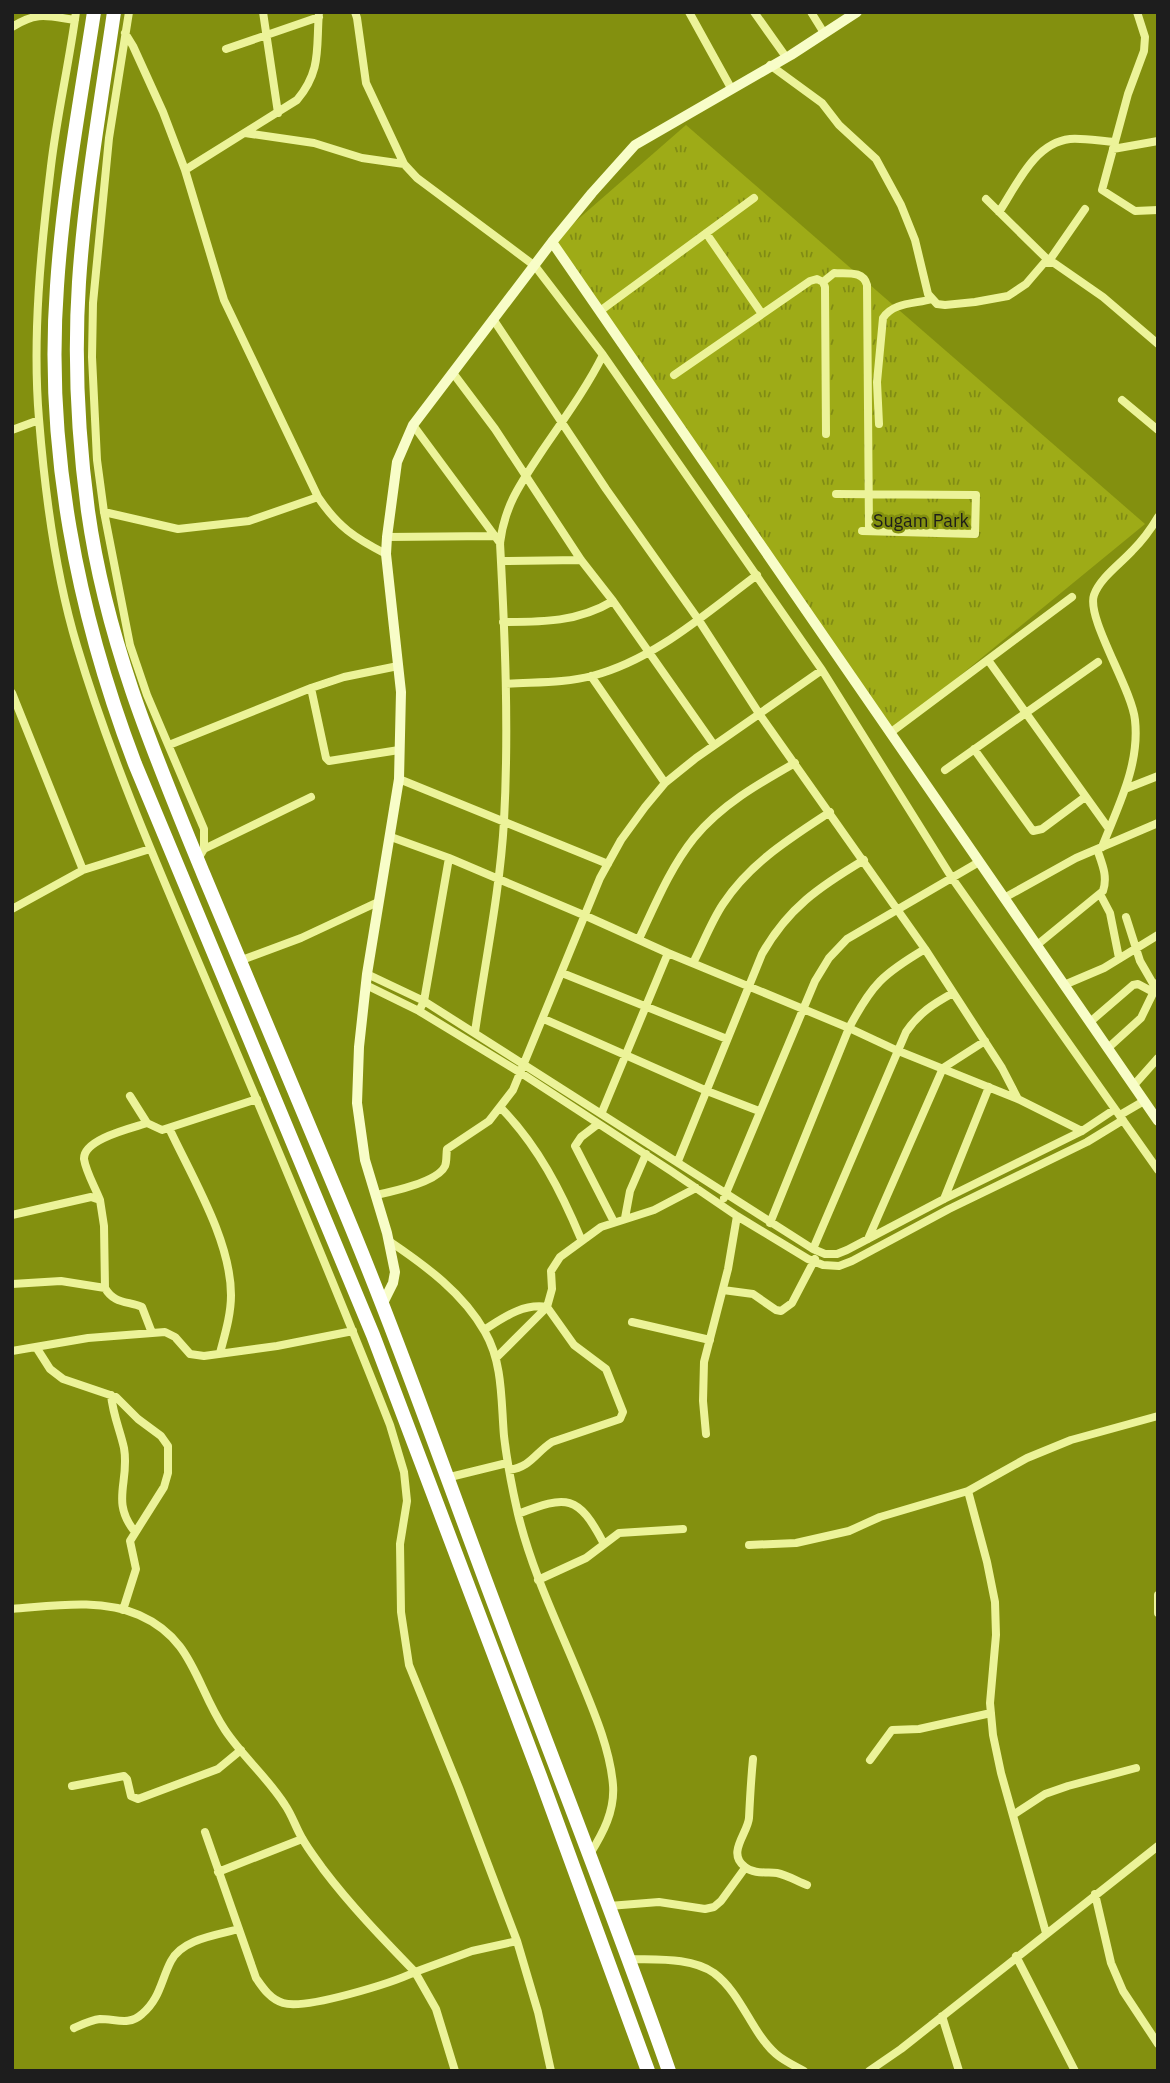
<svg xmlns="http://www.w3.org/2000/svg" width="1170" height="2083" viewBox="0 0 1170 2083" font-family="'IBM Plex Sans',sans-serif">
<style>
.park{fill:url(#park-tufts)}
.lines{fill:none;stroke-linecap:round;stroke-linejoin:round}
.street{stroke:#ecf399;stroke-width:8}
.secondary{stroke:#f8fdc8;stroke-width:10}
.highway{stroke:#fff;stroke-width:14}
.labels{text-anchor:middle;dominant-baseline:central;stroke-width:5;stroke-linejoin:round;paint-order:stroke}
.park-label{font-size:18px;fill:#1d1d1a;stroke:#83900f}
</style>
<defs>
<pattern id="park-tufts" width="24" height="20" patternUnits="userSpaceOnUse" patternTransform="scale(1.75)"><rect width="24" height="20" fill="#9eab17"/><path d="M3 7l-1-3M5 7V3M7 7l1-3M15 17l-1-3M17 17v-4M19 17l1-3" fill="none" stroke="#808b14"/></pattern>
</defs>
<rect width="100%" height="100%" fill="#83900f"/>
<path class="park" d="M686 125 1145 524 890 733 552 242Z"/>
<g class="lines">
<path class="street" d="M76 12C69 64 57 115 51 166 41 248 32 337 39 419 45 494 55 573 77 646 113 767 165 883 214 999 274 1140 334 1282 390 1425L404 1472 407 1501 400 1544 401 1612 409 1665 459 1788 517 1941 538 2012 551 2071
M129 12 109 138 93 303 92 357 97 460 104 512 130 645 147 695 204 829V849L198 859
M263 12 278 113
M355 12 357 18 366 83 404 164 417 178 535 266 603 355 822 670 952 878 1158 1170
M689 12 731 88
M754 12 786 57
M811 12 824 33
M1137 12 1145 37 1144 51 1128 94 1102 190 1135 211 1158 210
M12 27C38 11 47 16 75 20
M125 33 133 46 163 112 185 170 224 300 318 497C338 527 355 538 386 554
M226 49 319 17
M770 65 822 103 839 125 876 159 901 205 915 240 928 294 937 304 945 305 975 302 1008 296 1026 284 1044 263H1054L1103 297 1158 344
M245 133 314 143 362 158 404 164
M1113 149 1158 141
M185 170 297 100C322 70 316 48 319 12
M986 199 1049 261 1085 209
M999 212C1017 185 1034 143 1070 139 1084 138 1100 141 1115 142
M706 233 762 314
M823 282 834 273C847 274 863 270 867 285L869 531
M600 311 754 198
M493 319 606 489 698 619 760 715 925 949 1002 1068 1018 1099
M453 373 495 429 581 560 613 601 714 745
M674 375 810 281 817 279 823 282 825 287 826 434
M1122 400 1158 430
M879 424 877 382 883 318C893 302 916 304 932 299
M413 425 500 543
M12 430 39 420
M836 494 976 495 975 534 862 531
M104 512 178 529 249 521 318 497
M387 537 494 536
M501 561 581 560
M503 622C543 622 578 622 613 601
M988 660 1109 829
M591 676 665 783
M506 684C534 682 565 683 592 676 654 660 706 613 757 575
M311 688 326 758 329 761 399 750
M12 693 83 870
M890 733 1072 597
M169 745 311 688 344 677 398 666
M974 749 1033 831 1042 829 1085 797
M945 770 1098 662
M399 779 608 864
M1125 789 1158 776
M391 837 449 858 586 916 668 953 849 1028 896 1050 1018 1099 1082 1131
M1102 847C1118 806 1140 765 1135 720 1132 689 1086 618 1094 595 1100 578 1120 564 1132 551 1142 541 1151 529 1158 517
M204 849 311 797
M1100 894 1110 913 1119 958
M1004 898 1076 858 1158 823
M12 909 83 870 150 849
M1126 917 1140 961 1155 987
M639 939C655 905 670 868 694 838 721 805 758 784 795 763
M1037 945 1103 891C1108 876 1102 864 1097 849
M239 961 301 938 378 902
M693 963C703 944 711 922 723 904 750 863 789 839 830 812
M562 973 727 1039
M367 974 424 1001 813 1249 825 1254H837L847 1250 944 1199 1082 1131 1115 1109
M366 985 419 1011 521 1073 671 1171 737 1216 808 1259 823 1265 839 1266 852 1261 949 1209 1087 1142 1123 1120
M1064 985 1104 968 1158 935
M419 1011 424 1001 449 858
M544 1019 707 1091 759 1111
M1090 1022 1133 985 1138 984 1153 992
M475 1032C485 962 500 891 504 821 509 728 505 636 500 543 505 504 521 483 542 451 563 420 586 389 603 355
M1108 1048 1141 1018 1158 983
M1134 1085 1158 1058
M130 1096 147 1123 162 1130 257 1099
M501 1108C538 1146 561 1191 581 1239
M602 1112 668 953
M1120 1115 1144 1101
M598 1124 581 1137 575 1146 614 1222
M170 1130C192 1177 231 1241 231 1295 231 1315 225 1334 220 1353
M678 1161 762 954C788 908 819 887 864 860
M376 1195C391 1192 438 1182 445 1166 447 1161 446 1155 447 1149L489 1121 513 1090 600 878 621 840 645 807 665 783 696 758 822 670
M724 1198 815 981 829 958 847 939 979 862
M944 1199 989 1087
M100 1200C95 1187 86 1172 84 1159 83 1139 132 1128 147 1123
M12 1215 91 1197 100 1200 104 1226 105 1288C114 1304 128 1301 142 1307L152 1333
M625 1218 630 1191 646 1154
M770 1223 849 1028C872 984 883 974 925 949
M868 1239 943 1068 985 1041
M389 1241C426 1266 463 1293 485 1332 503 1363 501 1401 504 1436 507 1462 512 1488 518 1514 532 1572 558 1624 580 1678 594 1712 610 1749 613 1785 615 1811 603 1833 590 1854
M813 1249 906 1032C919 1013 933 1004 953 993
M12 1284 61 1281 105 1288
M723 1290 753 1294 776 1310 781 1311 792 1303 815 1259
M632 1322 710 1340
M484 1330C503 1318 523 1303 547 1307L574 1345 606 1369 623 1412 620 1419 552 1442C535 1453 531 1467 509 1470
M36 1347 50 1369 63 1379 116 1397 138 1419 161 1436 168 1446V1473L164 1487 130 1541 136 1569 123 1610
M12 1351 88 1338 165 1332 175 1337 190 1354 204 1356 277 1346 353 1331
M496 1358 547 1307 552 1289 551 1271 560 1257 601 1227 654 1210 696 1188
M111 1395C113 1415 120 1430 124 1448 130 1482 110 1501 135 1532
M706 1434 703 1401 704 1362 728 1269 737 1216
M446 1478 507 1463
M968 1491 987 1562 995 1602 996 1635 990 1703 993 1735 1001 1773 1046 1933
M518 1514C567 1495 578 1494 604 1544
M749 1545 796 1543 849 1531 880 1517 968 1491 1027 1458 1071 1440 1158 1416
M538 1580 586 1558 619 1533 683 1529
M1158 1595V1613
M12 1609C53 1606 100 1598 139 1615 194 1639 195 1685 225 1730 243 1757 268 1778 285 1805 292 1815 296 1828 302 1838 308 1849 316 1859 323 1869 351 1906 383 1939 415 1972L472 1951 517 1941
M753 1759C751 1779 750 1798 749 1818 748 1833 726 1853 745 1867 753 1874 767 1872 777 1873 787 1875 797 1881 807 1885
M870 1760 892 1730 919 1729 991 1713
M72 1786 124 1776 127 1779 131 1796 138 1799 218 1769 241 1750
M1013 1815 1045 1794 1068 1786 1136 1768
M205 1832 256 1978C263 1988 270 1999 283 2003 306 2010 392 1983 415 1972L436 2009 455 2071
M218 1872 302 1839
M1095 1894 1111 1963 1123 1991 1158 2044
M609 1906 659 1902 705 1909 714 1907 721 1901 745 1868
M1016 1956 1075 2071
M630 1959C656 1960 691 1957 714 1973 742 1994 751 2032 776 2054 784 2061 795 2066 804 2071
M942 2016 959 2071
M74 2028C83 2024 91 2020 100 2019 116 2019 129 2026 142 2014 160 1999 161 1980 171 1961 182 1939 217 1935 239 1929
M869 2071 901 2049 1158 1846"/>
<path class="secondary" d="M552 242 1158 1121
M383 1303 393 1283 395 1272 387 1233 365 1160 357 1103 359 1047 367 974 399 779 401 692 386 554 387 537 397 462 413 425 552 242 592 193 635 145 791 55 857 12"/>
<path class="highway" d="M94 12C80 103 63 194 57 286 45 448 77 612 135 764L373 1335 540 1776 648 2071
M114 12C101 102 85 192 79 282 74 358 78 436 88 511 106 640 154 754 203 873 247 980 293 1087 338 1195 397 1335 447 1479 501 1622 557 1772 616 1920 669 2071"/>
</g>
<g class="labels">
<g class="park-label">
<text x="921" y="520">Sugam Park</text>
</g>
</g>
<rect width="1170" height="2083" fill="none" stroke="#1d1d1d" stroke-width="28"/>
</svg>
